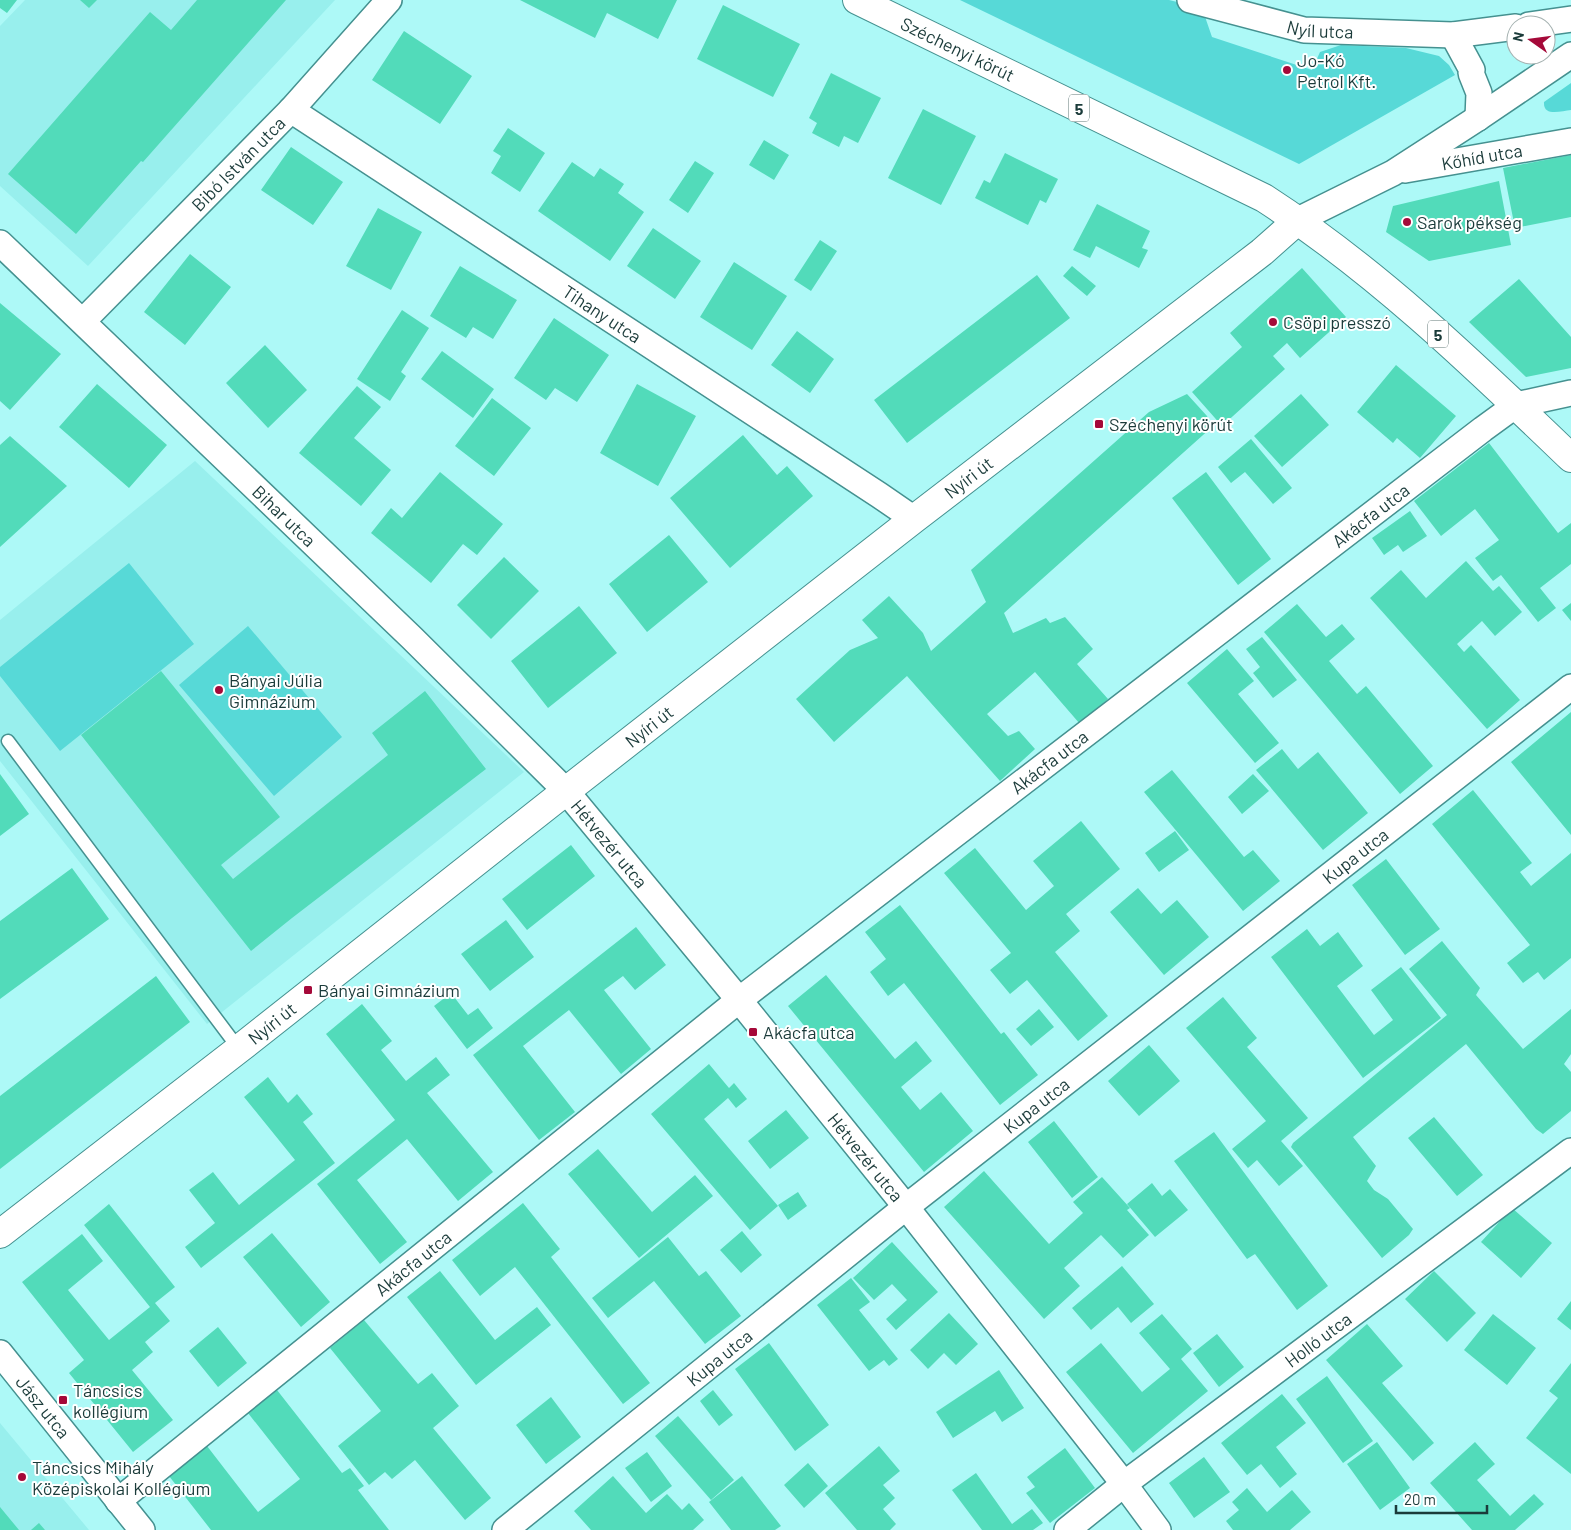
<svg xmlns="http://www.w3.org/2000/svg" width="1571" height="1530" viewBox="0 0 1571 1530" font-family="Barlow,sans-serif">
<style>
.built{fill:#98efed}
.green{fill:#57d9d7}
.building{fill:#52dbba}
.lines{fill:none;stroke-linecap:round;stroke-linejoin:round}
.service-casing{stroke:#459190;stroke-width:15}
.minor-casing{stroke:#459190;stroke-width:28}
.tertiary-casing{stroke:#459190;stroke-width:30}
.primary-casing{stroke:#459190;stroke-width:30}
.service{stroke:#fff;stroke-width:12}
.minor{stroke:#fff;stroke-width:25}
.tertiary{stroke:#fff;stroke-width:28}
.primary{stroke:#fff;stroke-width:28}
.poi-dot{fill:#a50939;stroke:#fff;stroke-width:2}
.labels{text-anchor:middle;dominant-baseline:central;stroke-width:4;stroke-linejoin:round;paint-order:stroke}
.shield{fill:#fff;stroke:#5f7675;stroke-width:1}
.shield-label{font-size:16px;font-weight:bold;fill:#1b3b3a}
.street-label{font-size:18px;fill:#1b3b3a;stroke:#fff}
.poi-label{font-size:18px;fill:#1b3b3a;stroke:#fff;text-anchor:start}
</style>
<rect width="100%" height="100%" fill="#adf9f7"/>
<path class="built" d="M25 0H335L88 266 0 186V26Z
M195 461 524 772 207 1024 0 761V620Z
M0 1423 89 1530H0Z"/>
<path class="green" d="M960 0H1169L1202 8 1212 37 1312 70 1320 52 1341 45 1406 48 1439 56 1449 65 1455 75 1299 164Z
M1571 83V110C1561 111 1543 117 1544 102Z
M129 563 194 644 60 751 0 676V667Z
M248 626 342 737 274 796 179 685Z"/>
<path class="building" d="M0 0H17L7 13 0 8Z
M80 0H97L89 8Z
M197 0H286L143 162 141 161 76 234 8 174 150 12 171 30Z
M520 0H677L658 39 607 13 595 38Z
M723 5 800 44 773 97 697 59Z
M404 31 472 76 440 124 372 80Z
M831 73 881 98 858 143 844 136 839 147 812 133 817 123 809 118Z
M923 109 976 136 941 205 888 178Z
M508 128 545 153 520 192 491 173 501 156 493 151Z
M764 140 789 155 774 180 749 165Z
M291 147 343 182 313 225 261 190Z
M1005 153 1058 179 1046 203 1040 200 1028 225 975 198 984 180 990 183Z
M1571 155V217L1515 228 1503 168Z
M695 161 714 173 688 213 669 200Z
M572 162 594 177 600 168 624 184 618 193 644 212 610 261 538 211Z
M1499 181 1511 245 1429 261 1386 232 1393 206Z
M1097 204 1150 231 1142 248 1148 250 1139 268 1096 246 1090 258 1073 250Z
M378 208 422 232 391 290 346 266Z
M653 228 701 261 675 299 627 266Z
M820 240 837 251 811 291 794 280Z
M190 254 231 287 185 345 144 312Z
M734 262 787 296 752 350 700 317Z
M460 266 517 300 493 339 473 327 466 338 430 316Z
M1072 266 1096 286 1087 296 1063 276Z
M1302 268 1346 317 1300 358 1287 343 1273 356 1285 369 1222 426 1192 392 1242 347 1230 333Z
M1037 275 1070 318 907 443 874 400Z
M1519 279 1571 337V368L1526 377 1469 322Z
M0 303 61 354 10 410 0 401Z
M402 310 429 328 401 372 406 376 390 401 357 379Z
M554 318 609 355 577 402 555 388 546 400 514 378Z
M797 331 834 359 810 393 771 365Z
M265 345 307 390 268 428 226 383Z
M442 351 494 389 473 418 421 379Z
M1396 365 1456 416 1420 458 1397 438 1393 443 1357 412Z
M97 384 167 445 129 488 59 427Z
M637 384 696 416 658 486 600 453Z
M357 386 381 407 354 438 391 470 361 506 299 453Z
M1187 394 1207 416 1212 427 1004 613 1013 633 1046 618 1050 623 1065 617 1093 649 1077 664 1108 699 1080 724 1035 672 987 714 1008 736 1019 731 1035 749 1000 781 907 676 834 742 796 699 850 650 878 638 862 620 889 596 923 633 931 651 986 602 971 570 1149 412Z
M1301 394 1329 425 1282 467 1254 436Z
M492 398 531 428 494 476 455 446Z
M743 435 777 475 787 466 813 496 730 568 670 498Z
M10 436 67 486 0 547V445Z
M1251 439 1292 488 1273 504 1245 472 1231 483 1218 467Z
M1489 443 1558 533 1571 523V564L1540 588 1556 608 1538 622 1501 575 1493 581 1475 558 1499 540 1475 509 1441 536 1414 501Z
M440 472 503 524 477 555 463 544 431 583 371 533 391 508 402 518Z
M1206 472 1271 559 1238 585 1172 498Z
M1410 511 1427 536 1403 552 1398 545 1384 555 1372 538Z
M669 535 708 582 647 632 609 584Z
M504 557 539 591 491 639 457 605Z
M1466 561 1493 591 1499 586 1522 612 1495 636 1482 621 1457 644 1464 652 1471 645 1520 700 1487 729 1370 598 1401 570 1426 598Z
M1571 603V621L1562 610Z
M1297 604 1326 637 1342 624 1355 639 1329 661 1357 694 1366 686 1433 766 1400 794 1264 632Z
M579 606 617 653 548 708 511 661Z
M1262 637 1297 680 1273 698 1253 673 1260 667 1246 649Z
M1227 649 1254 681 1238 694 1279 743 1255 763 1187 683Z
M161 671 280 817 221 865 233 879 388 755 372 733 425 691 486 769 292 918 251 951 81 735Z
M1571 712V835L1511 762Z
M1282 749 1298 769 1318 752 1368 813 1323 850 1256 770Z
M1172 770 1244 857 1253 850 1280 881 1243 911 1144 792Z
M0 774 29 814 0 836Z
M1253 774 1269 791 1242 814 1228 797Z
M1473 790 1532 863 1520 872 1531 886 1571 853V958L1544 980 1538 972 1523 983 1507 963 1530 945 1432 824Z
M1081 821 1120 869 1066 914 1080 931 1055 952 1108 1016 1078 1041 1027 980 1010 994 990 970 1011 953 944 873 975 848 1026 910 1054 886 1033 861Z
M1175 831 1189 850 1159 872 1145 853Z
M571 845 595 876 527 930 502 899Z
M1386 859 1440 929 1405 955 1352 885Z
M72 868 109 919 0 999V921Z
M1138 888 1161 914 1177 900 1209 937 1164 975 1110 912Z
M900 905 1001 1034 1004 1032 1038 1075 1000 1105 904 983 888 996 870 972 886 959 865 932Z
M506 920 534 957 490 991 461 954Z
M636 927 666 965 635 990 623 976 604 990 651 1049 621 1074 569 1010 523 1046 575 1112 539 1140 473 1055Z
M1307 929 1320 946 1338 932 1363 966 1337 986 1374 1035 1393 1020 1371 990 1401 967 1441 1018 1363 1078 1271 957Z
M1442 941 1480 988 1476 995 1523 1049 1571 1009V1054L1564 1064 1571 1072V1111L1543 1134 1536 1129 1466 1044 1353 1137 1376 1166 1367 1181 1374 1190 1388 1199 1413 1229 1409 1235 1382 1258 1291 1147 1293 1143 1447 1015 1409 969Z
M826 975 895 1059 916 1041 932 1061 901 1087 920 1110 941 1092 973 1131 924 1172 788 1006Z
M156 976 190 1022 0 1169V1096Z
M451 993 468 1015 478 1008 493 1028 467 1049 434 1006Z
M1223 997 1257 1038 1247 1047 1308 1118 1281 1141 1303 1166 1279 1186 1257 1160 1248 1168 1232 1149 1266 1121 1186 1028Z
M362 1004 392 1041 381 1050 406 1081 436 1057 450 1075 427 1093 493 1172 458 1201 407 1139 357 1180 407 1242 380 1264 317 1184 395 1120 326 1034Z
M1039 1009 1054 1027 1031 1046 1016 1029Z
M1149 1045 1180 1081 1139 1116 1108 1081Z
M709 1064 729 1088 734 1083 747 1099 736 1108 728 1098 704 1119 778 1206 750 1230 651 1114Z
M268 1077 288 1103 297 1094 313 1114 303 1122 335 1163 201 1268 185 1247 215 1223 189 1190 213 1172 239 1205 295 1160 244 1097Z
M786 1110 809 1138 770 1169 748 1141Z
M1434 1117 1483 1175 1457 1196 1408 1138Z
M1054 1121 1098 1177 1072 1198 1028 1142Z
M1214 1132 1328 1286 1297 1310 1255 1254 1247 1259 1174 1161Z
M598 1149 652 1212 695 1175 713 1196 639 1258 568 1174Z
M984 1171 1049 1244 1083 1213 1073 1202 1102 1177 1130 1208 1127 1210 1149 1235 1123 1258 1101 1235 1064 1268 1080 1286 1044 1319 944 1207Z
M1152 1183 1162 1196 1170 1189 1188 1210 1155 1237 1127 1204Z
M798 1192 807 1206 788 1220 778 1205Z
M523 1203 560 1249 551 1257 650 1383 623 1404 515 1267 480 1296 452 1260Z
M109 1204 175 1287 155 1303 170 1321 145 1342 153 1352 132 1370 173 1420 133 1452 69 1373 84 1360 22 1282 82 1234 103 1261 68 1290 109 1340 150 1307 84 1225Z
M1512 1208 1552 1243 1521 1278 1481 1242Z
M742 1231 762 1255 741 1273 720 1250Z
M272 1233 330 1302 301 1327 243 1257Z
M668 1237 699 1276 706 1271 741 1316 705 1344 654 1281 608 1318 592 1298Z
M892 1242 938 1292 896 1330 886 1319 907 1300 892 1284 874 1300 853 1278Z
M1122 1266 1154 1304 1131 1323 1118 1307 1091 1330 1072 1308Z
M440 1271 495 1340 537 1307 551 1325 476 1385 407 1297Z
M1434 1271 1476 1313 1447 1342 1405 1299Z
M851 1278 870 1302 859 1310 898 1359 889 1366 884 1360 869 1371 817 1305Z
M1571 1301V1330L1557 1319Z
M949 1313 978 1344 956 1365 944 1353 928 1369 910 1350Z
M1162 1314 1192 1349 1181 1359 1208 1391 1133 1453 1066 1372 1101 1343 1142 1392 1170 1369 1139 1333Z
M1493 1314 1536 1348 1507 1385 1464 1350Z
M364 1320 418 1384 432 1373 459 1406 433 1428 491 1498 465 1520 415 1460 392 1479 385 1472 369 1485 338 1446 381 1411 330 1348Z
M1367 1324 1403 1366 1382 1383 1434 1443 1413 1461 1326 1360Z
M218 1327 247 1363 218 1387 189 1351Z
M1217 1334 1244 1367 1219 1387 1193 1353Z
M769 1343 829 1425 795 1451 735 1369Z
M1571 1363V1474L1526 1438 1558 1398 1549 1391Z
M999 1370 1024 1408 1002 1422 995 1411 953 1438 936 1412Z
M1327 1376 1373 1441 1343 1463 1296 1399Z
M277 1390 342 1473 350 1468 364 1486 358 1490 389 1530H211L169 1476 207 1446 258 1512 300 1479 248 1413Z
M713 1390 733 1415 719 1426 700 1401Z
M1282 1394 1306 1423 1276 1447 1297 1474 1280 1488 1261 1464 1247 1475 1221 1443Z
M551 1397 581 1437 546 1464 516 1425Z
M678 1416 734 1480 711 1500 655 1436Z
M1377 1442 1410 1488 1380 1510 1347 1464Z
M1475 1442 1495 1464 1477 1480 1510 1516 1534 1494 1544 1504 1515 1530H1472L1430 1483Z
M879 1446 900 1471 883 1485 895 1498 883 1509 896 1524 890 1530H857L825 1493Z
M1065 1448 1095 1488 1050 1523 1026 1493 1035 1487 1027 1477Z
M647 1452 672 1486 651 1502 625 1468Z
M1204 1457 1230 1492 1194 1518 1169 1483Z
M808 1463 828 1486 804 1508 784 1485Z
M976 1473 1012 1524 1032 1509 1043 1523 1033 1530H982L952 1490Z
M613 1476 646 1513 667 1494 682 1510 689 1503 704 1520 693 1530H591L574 1511Z
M742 1476 781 1526 775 1530H731L709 1502Z
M1247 1488 1267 1512 1292 1490 1311 1512 1290 1530H1233L1226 1521 1239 1510 1232 1502Z
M0 1507 19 1530H0Z
M39 1523 45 1530H31Z"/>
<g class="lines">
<g class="service-casing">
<path id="service" d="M8 741 239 1049"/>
</g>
<g class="minor-casing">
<g id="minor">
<path id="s1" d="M1190 0 1304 30 1453 35 1516 27"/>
<path d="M1529 25 1571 19"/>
<path d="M1453 35 1472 70 1471 73 1479 93 1478 118"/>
<path id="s2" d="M291 110 879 495 914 519"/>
<path id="s3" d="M1405 170 1571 141"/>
<path d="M1298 220 1393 173 1478 118 1571 55"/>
<path id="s4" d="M0 243 412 638 566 791 739 1000 906 1207 1124 1484 1158 1530"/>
<path id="s5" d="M83 321 291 110 389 0"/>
<path id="s6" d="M0 1353 142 1530"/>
<path id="s7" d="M118 1501 739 1000 1483 429 1516 405 1571 393"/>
<path id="s8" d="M505 1530 906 1207 1571 687"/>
<path id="s9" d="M1067 1530 1124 1484 1571 1151"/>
</g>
</g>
<g class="tertiary-casing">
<g id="tertiary">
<path id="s10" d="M0 1234 239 1049 566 791 914 519 1262 252 1298 220"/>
</g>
</g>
<g class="primary-casing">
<g id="primary">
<path id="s11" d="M857 0 1264 198C1377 271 1474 365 1571 458"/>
</g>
</g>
<use href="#service" class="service"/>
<use href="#minor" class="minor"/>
<use href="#tertiary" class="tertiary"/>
<use href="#primary" class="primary"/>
</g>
<g class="poi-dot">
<circle cx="1287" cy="70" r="5"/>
<circle cx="1407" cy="222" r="5"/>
<circle cx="1273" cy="322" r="5"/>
<rect x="1094" y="419" width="10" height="10" rx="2.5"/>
<circle cx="219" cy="690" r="5"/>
<rect x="303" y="985" width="10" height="10" rx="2.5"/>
<rect x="748" y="1027" width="10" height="10" rx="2.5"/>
<rect x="58" y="1395" width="10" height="10" rx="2.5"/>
<circle cx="22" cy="1477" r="5"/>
</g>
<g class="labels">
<g class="shield">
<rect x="1069" y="94.5" width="20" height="27" rx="4"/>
<rect x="1428" y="320.5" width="20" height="27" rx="4"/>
</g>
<g class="shield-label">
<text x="1079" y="108">5</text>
<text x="1438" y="334">5</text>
</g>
<g class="street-label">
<text stroke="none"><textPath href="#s1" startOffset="134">Nyíl utca</textPath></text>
<text stroke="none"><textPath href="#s11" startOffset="112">Széchenyi körút</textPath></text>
<text stroke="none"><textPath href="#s3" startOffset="78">Kőhíd utca</textPath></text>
<text stroke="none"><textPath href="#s5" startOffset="221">Bibó István utca</textPath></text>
<text stroke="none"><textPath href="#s2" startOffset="372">Tihany utca</textPath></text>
<text stroke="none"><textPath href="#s10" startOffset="1229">Nyíri út</textPath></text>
<text stroke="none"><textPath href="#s4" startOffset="394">Bihar utca</textPath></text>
<text stroke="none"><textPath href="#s7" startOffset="1594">Akácfa utca</textPath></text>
<text stroke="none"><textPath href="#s10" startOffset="824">Nyíri út</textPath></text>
<text stroke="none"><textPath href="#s7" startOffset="1189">Akácfa utca</textPath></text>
<text stroke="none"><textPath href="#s4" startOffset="856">Hétvezér utca</textPath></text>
<text stroke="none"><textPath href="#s8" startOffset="1085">Kupa utca</textPath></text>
<text stroke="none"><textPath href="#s10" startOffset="344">Nyíri út</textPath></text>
<text stroke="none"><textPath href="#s8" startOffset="680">Kupa utca</textPath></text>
<text stroke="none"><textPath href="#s4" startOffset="1261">Hétvezér utca</textPath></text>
<text stroke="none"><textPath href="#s7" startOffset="379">Akácfa utca</textPath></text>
<text stroke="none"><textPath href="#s9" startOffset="315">Holló utca</textPath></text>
<text stroke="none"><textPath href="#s8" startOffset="275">Kupa utca</textPath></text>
<text stroke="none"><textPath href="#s6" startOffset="69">Jász utca</textPath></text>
</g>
<g class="poi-label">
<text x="1297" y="60">Jo-Kó<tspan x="1297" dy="21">Petrol Kft.</tspan></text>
<text x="1417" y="222">Sarok pékség</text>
<text x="1283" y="322">Csöpi presszó</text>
<text x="1109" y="424">Széchenyi körút</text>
<text x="229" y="680">Bányai Júlia<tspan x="229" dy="21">Gimnázium</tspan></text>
<text x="318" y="990">Bányai Gimnázium</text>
<text x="763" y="1032">Akácfa utca</text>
<text x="73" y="1390">Táncsics<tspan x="73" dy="21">kollégium</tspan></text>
<text x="32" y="1467">Táncsics Mihály<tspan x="32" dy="21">Középiskolai Kollégium</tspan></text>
</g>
</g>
<g transform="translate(1531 40) rotate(284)"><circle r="24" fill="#ffffff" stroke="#a4b1b0"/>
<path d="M0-4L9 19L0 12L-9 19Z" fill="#a50939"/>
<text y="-8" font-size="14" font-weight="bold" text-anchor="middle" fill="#1b3b3a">N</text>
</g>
<path d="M1396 1505v8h91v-8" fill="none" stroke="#1b3b3a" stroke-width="2.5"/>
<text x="1404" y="1505" font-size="15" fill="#1b3b3a" stroke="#ffffff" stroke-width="4" paint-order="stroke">20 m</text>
</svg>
